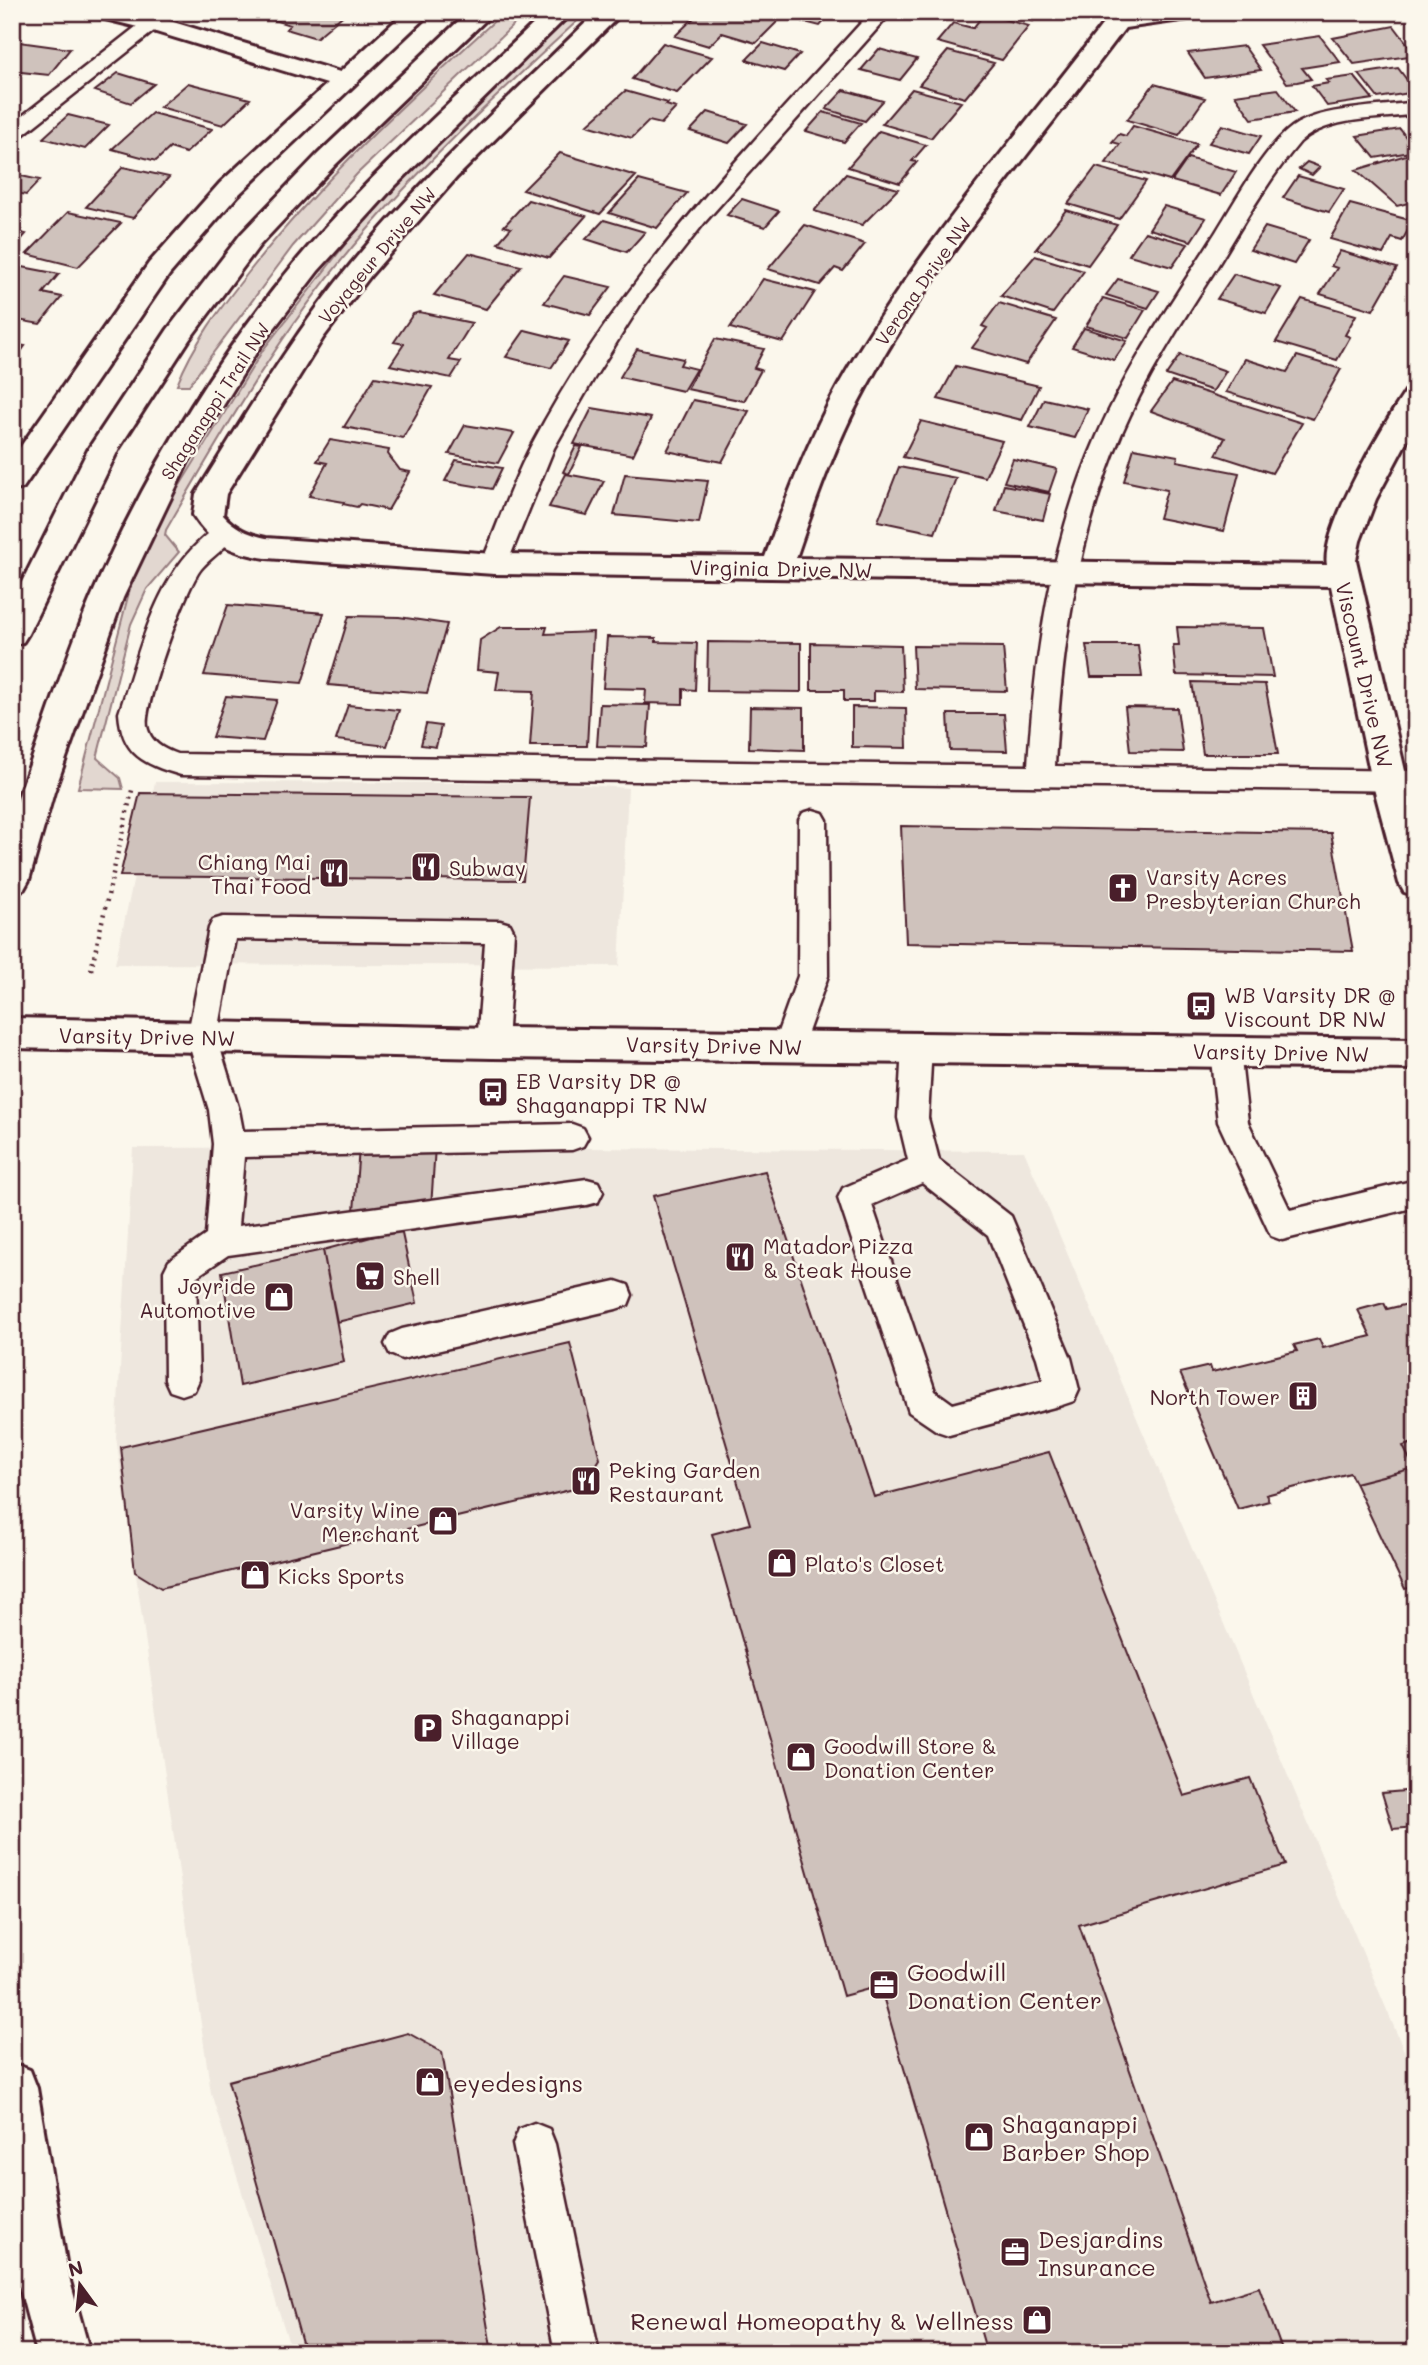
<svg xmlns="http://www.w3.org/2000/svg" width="1428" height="2365" viewBox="0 0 1428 2365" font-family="Mali,sans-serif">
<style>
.built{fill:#eee7de}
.green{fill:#e2d7d0;stroke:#967b7e;stroke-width:2}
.building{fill:#cfc2bc;stroke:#4a1f2b;stroke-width:2}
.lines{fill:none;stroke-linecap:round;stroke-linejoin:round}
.lane-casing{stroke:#4a1f2b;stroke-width:5}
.street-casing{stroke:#4a1f2b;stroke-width:6}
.primary-casing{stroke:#4a1f2b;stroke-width:6}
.path{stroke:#4a1f2b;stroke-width:4.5;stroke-dasharray:2 5;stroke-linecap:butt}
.lane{fill:#fbf7ec;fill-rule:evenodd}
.street{fill:#fbf7ec;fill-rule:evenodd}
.primary{fill:#fbf7ec;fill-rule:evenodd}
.labels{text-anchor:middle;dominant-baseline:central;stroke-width:5;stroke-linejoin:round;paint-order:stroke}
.far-street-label{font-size:18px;fill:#4a1f2b;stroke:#fbf7ec}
.street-label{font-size:21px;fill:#4a1f2b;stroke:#fbf7ec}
.poi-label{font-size:21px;fill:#4a1f2b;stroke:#fbf7ec;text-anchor:start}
.near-poi-label{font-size:24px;fill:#4a1f2b;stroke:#fbf7ec;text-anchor:start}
</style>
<rect width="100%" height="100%" fill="#fbf7ec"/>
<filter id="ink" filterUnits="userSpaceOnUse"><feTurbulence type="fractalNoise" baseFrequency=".0143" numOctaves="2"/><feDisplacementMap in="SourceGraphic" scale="14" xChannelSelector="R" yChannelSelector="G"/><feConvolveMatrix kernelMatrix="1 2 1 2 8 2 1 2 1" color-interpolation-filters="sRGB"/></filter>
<g filter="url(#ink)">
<path class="built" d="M155 782 559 783 628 788 619 966 115 964Z
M442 1147 1024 1151 1416 2079V2353H292L211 2093 116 1437 133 1148Z"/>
<path class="green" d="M504 12H527L357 174 293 246 189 385H177C193 344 221 307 248 273 324 176 414 95 504 12Z
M575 12H587C511 82 435 152 367 230 287 321 226 426 166 530L165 535 179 552 147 589 131 624 97 758 120 778 123 789 78 788 132 581 166 508 263 350 360 225 437 143Z"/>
<path class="building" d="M265 12H347L316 38 286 29 290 25 264 17 268 13Z
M700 12H752L779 20 756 43 722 33 709 46 675 36Z
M790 12H824L831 14 820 26 785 17Z
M911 12H950L942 21Z
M999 12H1040L1033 21Z
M984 14 1029 26 1002 60 937 42 953 23 973 28Z
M1394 26 1416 55 1354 64 1333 38Z
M1320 36 1340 62 1302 68 1311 79 1297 82 1287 83 1259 45Z
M12 41 70 49 49 75 12 71Z
M663 43 712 57 677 93 632 79Z
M763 43 800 54 784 71 746 60Z
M1244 46 1261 70 1205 78 1188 53Z
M879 49 917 59 900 80 861 70Z
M948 51 994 63 965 98 919 85Z
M1398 68 1416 92 1378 98 1359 74Z
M118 73 154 84 131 103 95 91Z
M1354 76 1373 99 1327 106 1312 86 1329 83 1326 80Z
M188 83 250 99 223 125 160 107Z
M1154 84 1205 98 1179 135 1127 120Z
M912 89 961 102 931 138 882 124Z
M1278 89 1295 112 1252 119 1235 95Z
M844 90 883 101 865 121 826 109Z
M625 91 668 103 666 105 676 108 661 124 649 121 632 138 587 125Z
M708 112 747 124 729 143 690 131Z
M823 112 861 123 844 142 806 131Z
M152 113 212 129 186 153 170 148 156 161 112 149Z
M68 115 109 125 85 149 43 138Z
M1222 125 1261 136 1249 154 1209 143Z
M1133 126 1197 144 1170 181 1106 163 1120 144 1112 142 1119 134 1126 136Z
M1400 129 1416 151 1375 158 1357 136Z
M879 131 926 145 912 161 917 162 900 183 848 167Z
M1416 152V201L1397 206 1356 170Z
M560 153 636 176 600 214 523 190Z
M1188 158 1236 172 1221 195 1172 181Z
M1307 162 1320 167 1312 175 1299 169Z
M123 167 169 177 133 218 86 207Z
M1096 167 1146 181 1119 219 1068 204Z
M12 174 40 180 26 195 12 192Z
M846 174 898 189 862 225 814 211Z
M1298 176 1344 189 1329 212 1283 198Z
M639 180 687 193 657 228 609 213Z
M742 199 779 211 765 227 727 215Z
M528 200 586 216 549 258 498 243 511 228 504 226Z
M1350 204 1413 221 1402 241 1392 238 1383 254 1330 239Z
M1164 206 1206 218 1191 241 1149 229Z
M1066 210 1117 225 1088 265 1036 249Z
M68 212 121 223 78 267 27 254Z
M604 220 645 232 627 252 586 239Z
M805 225 856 241 865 244 843 271 835 268 820 285 768 269Z
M1265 227 1309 240 1294 264 1250 250Z
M12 231 26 234 12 250Z
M1145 232 1188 244 1172 267 1129 255Z
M1340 251 1397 268 1373 310 1320 294 1337 268 1331 266Z
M469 253 521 266 486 309 434 295Z
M1035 256 1084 271 1053 313 1001 296Z
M12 265 59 274 43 293 62 297 40 324 12 319Z
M1234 274 1281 288 1266 313 1217 299Z
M564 276 611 287 590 315 544 303Z
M763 279 815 292 783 342 730 328Z
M1118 279 1159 291 1148 308 1106 295Z
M1103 298 1145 310 1128 338 1086 326Z
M1302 299 1356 315 1345 335 1350 337 1337 360 1276 342Z
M999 303 1056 320 1026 364 972 348 987 328 982 326Z
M419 312 472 323 449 360 461 362 451 378 390 365 404 344 394 342 413 314Z
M1084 328 1127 341 1114 360 1072 347Z
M525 330 569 341 551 368 506 357Z
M715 339 764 349 754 368 761 370 744 401 687 389Z
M12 344 25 346 12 364Z
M637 349 683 359 680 365 696 369 683 391 620 377Z
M1180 355 1226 371 1213 391 1166 375Z
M1297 356 1341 369 1313 419 1226 392 1245 359 1287 372Z
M956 366 1039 386 1022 420 938 399Z
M375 377 432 387 403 438 344 427Z
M1172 382 1302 423 1272 473 1216 455 1225 438 1151 411Z
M1044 399 1088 409 1075 438 1030 427Z
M693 400 749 411 722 462 667 451Z
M592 408 651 418 633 455 574 444Z
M921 421 1002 441 985 477 903 457Z
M465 425 514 433 498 463 449 454Z
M330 440 389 450 388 454 400 470 410 472 388 510 360 504 357 507 343 504 344 502 309 496 327 463 317 461Z
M576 446 582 447 569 474 563 472Z
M1134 448 1178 456 1177 461 1239 473 1224 531 1159 518 1167 490 1124 481Z
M1013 459 1057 469 1049 492 1004 482Z
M456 460 502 468 492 489 445 481Z
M899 467 956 478 935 533 878 521Z
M566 474 604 481 587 515 549 507Z
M625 474 708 481 699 523 614 515Z
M1004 485 1050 494 1043 520 996 511Z
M228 605 324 613 302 683 204 675Z
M349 616 399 617 447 624 427 693 328 685Z
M501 627H547L545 634 593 632 587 746H530L534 691 496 690 499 672 477 670 480 640Z
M1177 627 1264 628 1273 677 1176 675 1173 645H1179Z
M607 637 656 638V642L697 643 695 690 683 689V704L645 703 646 689 603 688Z
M708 642 801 643V692L707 691Z
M811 643 901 645 903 692 874 691V701H844V690H811Z
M1086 645H1138L1142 677H1091Z
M913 646 1003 647 1007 691 915 689Z
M1192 682 1265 684 1278 754H1203Z
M226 696 277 700 263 741 212 737Z
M600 704 650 705 647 747 597 746Z
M348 705 399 710 387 746 336 740Z
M750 707 804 708V750L749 748Z
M852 707 906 708 907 748 852 747Z
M1125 707 1177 708 1183 752 1130 751Z
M948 714H1004L1007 751 950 750Z
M426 724 441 726 436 747 421 745Z
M140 793 530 797 523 880 120 876Z
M901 826 1331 833 1353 951 906 943Z
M435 1146 431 1208 354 1211 359 1148Z
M765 1171 874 1497 1049 1452 1184 1796 1250 1778 1285 1865 1079 1925 1211 2302 1259 2287 1283 2353H987L880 1986 843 1996 712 1534 750 1524 653 1196Z
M401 1229 417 1303 337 1322 323 1250Z
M323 1250 344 1362 240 1386 222 1272Z
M1416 1302V1442L1403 1446 1414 1468 1355 1483 1350 1473 1266 1495 1269 1501 1238 1509 1180 1373 1210 1366 1212 1372 1297 1351 1294 1345 1319 1339 1323 1348 1371 1336 1358 1310 1384 1303 1387 1309Z
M570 1343 600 1459 582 1487 161 1588 135 1572 121 1447Z
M1416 1442V1586L1405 1589 1355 1483 1414 1468 1403 1446Z
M1416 1790V1827L1393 1829 1382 1793Z
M408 2033 442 2052 492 2353H305L228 2081Z"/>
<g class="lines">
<g class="lane-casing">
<path id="lane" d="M155 12H178L19 138 12 140V124Z
M871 12H892L705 222 644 299 593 380 554 448 507 564 503 570 494 573 485 570 481 564C498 525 511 484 531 446 618 280 746 150 871 12Z
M1416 102V114C1379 120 1329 116 1300 142 1267 181 1242 226 1215 270 1181 323 1146 377 1121 435 1076 541 1061 653 1055 766L1416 771V791L181 775C144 764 122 755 119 713 139 655 153 585 199 542 210 532 217 524 232 528L235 534C227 548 212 556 201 569 186 587 143 706 147 726 150 742 163 749 177 754L1028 766C1035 652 1051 540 1097 436 1127 368 1169 306 1209 243 1230 211 1262 149 1292 127 1319 107 1382 107 1416 102Z
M813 810 823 813 827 820 828 976 803 1046 799 1055 788 1058 777 1055 773 1046 798 976 799 820 803 813Z
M223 917 500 921 510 924 514 932 507 1043 503 1052 492 1055 481 1052 477 1043 485 943 235 939 217 1038 239 1110 243 1131 572 1124 583 1128 588 1137 583 1146 572 1150 244 1157 238 1226 587 1179 598 1182 603 1192 598 1202 587 1205 228 1255 196 1277 199 1380 194 1391 182 1395 170 1391 165 1380 164 1271 169 1261 206 1235 213 1144 209 1110 187 1038 209 928 213 920Z
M917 1035 928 1038 932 1047 928 1118 939 1160 1011 1216 1071 1358 1079 1390 1074 1401 1062 1405 949 1435 937 1431 909 1412 838 1198 843 1188 908 1160 898 1118 902 1047 906 1038ZM922 1183 988 1235 1037 1358 1043 1380 953 1404 935 1391 872 1205Z
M1225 1039 1236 1042 1240 1051 1248 1122 1290 1210 1416 1180V1207L1282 1240 1271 1236 1218 1122 1210 1051 1214 1042Z
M616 1281 628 1285 632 1295 628 1305 616 1309 402 1359 390 1354 385 1344 390 1334 402 1329Z
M534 2123 549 2129 555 2144 599 2353H555L513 2144 519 2129Z"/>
</g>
<g class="street-casing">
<path id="street" d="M94 12H138L153 16 340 72 405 12H431L238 195 169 275 23 488 12 491V459L149 263 220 183 327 84 146 29 97 17Z
M597 12H623L457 177 371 275 323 338 226 494 223 515C235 528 248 534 266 538L494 554 765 557C786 499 808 440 838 386 914 251 1019 135 1112 12H1200L1197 17 1188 19 1125 28C1037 146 938 257 867 386 837 440 816 499 796 558L1327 565C1320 530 1385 422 1406 391L1416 388V424L1376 499 1360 541 1356 560 1416 818V896L1404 892 1399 883 1372 781 1331 586 494 574 266 558C233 553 211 544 193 515L196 494C245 416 292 335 351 264 426 173 513 94 597 12Z
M12 1018 492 1028 1416 1039V1069L492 1058 12 1048Z"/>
</g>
<g class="primary-casing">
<path id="primary" d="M468 12H494L336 164 259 246 189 340 119 448 28 634 23 642 12 645V602L89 448 168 329 241 234 318 154Z
M546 12H572L394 187 318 271 259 348 188 462 123 598 54 792 29 880 24 889 12 893V819L20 792C44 728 64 661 91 598 143 477 214 360 298 259 373 170 462 93 546 12Z
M12 2063 30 2070 37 2088 68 2274 90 2353H37L16 2274 12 2250Z"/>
</g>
<path class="path" d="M91 970 133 786"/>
<use href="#lane" class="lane"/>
<use href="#street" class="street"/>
<use href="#primary" class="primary"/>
</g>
</g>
<defs>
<g id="restaurant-square" transform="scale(1.575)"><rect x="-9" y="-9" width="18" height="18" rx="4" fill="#4a1f2b" stroke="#fbf7ec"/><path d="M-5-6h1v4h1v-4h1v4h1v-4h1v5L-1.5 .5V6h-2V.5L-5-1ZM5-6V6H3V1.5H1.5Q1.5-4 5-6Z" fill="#fff"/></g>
<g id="church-square" transform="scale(1.575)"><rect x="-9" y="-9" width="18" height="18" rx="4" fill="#4a1f2b" stroke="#fbf7ec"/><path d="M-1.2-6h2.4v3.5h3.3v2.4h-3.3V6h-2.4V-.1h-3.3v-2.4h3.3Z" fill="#fff"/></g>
<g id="bus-square" transform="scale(1.575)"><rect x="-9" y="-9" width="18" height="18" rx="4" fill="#4a1f2b" stroke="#fbf7ec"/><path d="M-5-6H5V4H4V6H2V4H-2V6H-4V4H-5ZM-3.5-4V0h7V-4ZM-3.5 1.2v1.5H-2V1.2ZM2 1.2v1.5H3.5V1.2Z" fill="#fff"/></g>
<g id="supermarket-square" transform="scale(1.575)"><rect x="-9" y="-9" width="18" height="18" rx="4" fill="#4a1f2b" stroke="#fbf7ec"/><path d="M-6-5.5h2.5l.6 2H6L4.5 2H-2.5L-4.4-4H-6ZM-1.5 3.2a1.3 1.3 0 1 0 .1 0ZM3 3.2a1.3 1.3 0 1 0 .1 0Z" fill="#fff"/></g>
<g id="shop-square" transform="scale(1.575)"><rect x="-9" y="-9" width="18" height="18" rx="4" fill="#4a1f2b" stroke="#fbf7ec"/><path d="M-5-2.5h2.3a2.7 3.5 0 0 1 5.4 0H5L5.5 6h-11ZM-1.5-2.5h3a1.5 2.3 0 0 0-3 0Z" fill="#fff"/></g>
<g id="building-square" transform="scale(1.575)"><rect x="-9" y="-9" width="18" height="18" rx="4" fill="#4a1f2b" stroke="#fbf7ec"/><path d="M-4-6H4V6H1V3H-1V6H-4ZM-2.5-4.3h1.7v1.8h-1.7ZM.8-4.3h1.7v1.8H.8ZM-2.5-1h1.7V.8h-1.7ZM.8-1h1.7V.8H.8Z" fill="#fff"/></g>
<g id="parking-square" transform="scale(1.575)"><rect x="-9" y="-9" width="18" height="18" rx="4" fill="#4a1f2b" stroke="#fbf7ec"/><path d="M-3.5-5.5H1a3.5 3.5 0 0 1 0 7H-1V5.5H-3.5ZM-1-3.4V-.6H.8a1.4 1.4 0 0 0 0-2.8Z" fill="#fff"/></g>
<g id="office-square" transform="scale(1.575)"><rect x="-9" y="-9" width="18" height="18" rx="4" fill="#4a1f2b" stroke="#fbf7ec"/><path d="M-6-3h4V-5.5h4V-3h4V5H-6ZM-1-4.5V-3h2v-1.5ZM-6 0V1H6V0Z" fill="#fff"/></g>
</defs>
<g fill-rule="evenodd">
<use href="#restaurant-square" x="426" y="867"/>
<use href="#restaurant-square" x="334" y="873"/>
<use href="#church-square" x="1123" y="888"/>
<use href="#bus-square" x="1201" y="1006"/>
<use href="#bus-square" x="493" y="1092"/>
<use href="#restaurant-square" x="740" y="1257"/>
<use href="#supermarket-square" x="370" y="1276"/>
<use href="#shop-square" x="279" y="1297"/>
<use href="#building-square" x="1303" y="1396"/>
<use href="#restaurant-square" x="586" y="1481"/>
<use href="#shop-square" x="443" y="1521"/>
<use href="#shop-square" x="782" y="1563"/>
<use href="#shop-square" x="255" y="1575"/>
<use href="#parking-square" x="428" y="1728"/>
<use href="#shop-square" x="801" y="1757"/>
<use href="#office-square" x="884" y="1985"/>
<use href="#shop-square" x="430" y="2082"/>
<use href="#shop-square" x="979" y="2137"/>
<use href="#office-square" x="1015" y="2252"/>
<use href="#shop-square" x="1037" y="2320"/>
</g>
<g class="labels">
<g class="far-street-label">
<text transform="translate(377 255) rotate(-50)">Voyageur Drive NW</text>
<text transform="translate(923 281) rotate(-55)">Verona Drive NW</text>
<text transform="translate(215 401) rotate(-57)">Shaganappi Trail NW</text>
</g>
<g class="street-label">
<text transform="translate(781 568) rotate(1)">Virginia Drive NW</text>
<text transform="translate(1365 675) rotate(77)">Viscount Drive NW</text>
<text transform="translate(147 1036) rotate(1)">Varsity Drive NW</text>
<text transform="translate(714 1045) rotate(1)">Varsity Drive NW</text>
<text transform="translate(1281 1052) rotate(1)">Varsity Drive NW</text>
</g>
<g class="poi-label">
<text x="311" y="861" text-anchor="end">Chiang Mai<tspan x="311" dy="24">Thai Food</tspan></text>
<text x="449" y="867">Subway</text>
<text x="1146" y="876">Varsity Acres<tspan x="1146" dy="24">Presbyterian Church</tspan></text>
<text x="1224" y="994">WB Varsity DR @<tspan x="1224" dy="24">Viscount DR NW</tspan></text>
<text x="516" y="1080">EB Varsity DR @<tspan x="516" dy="24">Shaganappi TR NW</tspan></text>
<text x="763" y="1245">Matador Pizza<tspan x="763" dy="24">&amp; Steak House</tspan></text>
<text x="393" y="1276">Shell</text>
<text x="256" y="1285" text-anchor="end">Joyride<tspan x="256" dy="24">Automotive</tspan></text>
<text x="1280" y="1396" text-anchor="end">North Tower</text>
<text x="609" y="1469">Peking Garden<tspan x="609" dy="24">Restaurant</tspan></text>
<text x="420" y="1509" text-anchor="end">Varsity Wine<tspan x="420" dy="24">Merchant</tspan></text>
<text x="805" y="1563">Plato's Closet</text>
<text x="278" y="1575">Kicks Sports</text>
<text x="451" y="1716">Shaganappi<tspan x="451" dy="24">Village</tspan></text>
<text x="824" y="1745">Goodwill Store &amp;<tspan x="824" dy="24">Donation Center</tspan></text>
</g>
<g class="near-poi-label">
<text x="907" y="1971">Goodwill<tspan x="907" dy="28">Donation Center</tspan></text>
<text x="453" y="2082">eyedesigns</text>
<text x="1002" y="2123">Shaganappi<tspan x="1002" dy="28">Barber Shop</tspan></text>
<text x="1038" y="2238">Desjardins<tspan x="1038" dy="28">Insurance</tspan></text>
<text x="1014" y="2320" text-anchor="end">Renewal Homeopathy &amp; Wellness</text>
</g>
</g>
<rect width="1428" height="2365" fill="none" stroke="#fbf7ec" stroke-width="42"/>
<rect x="21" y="21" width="1386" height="2323" fill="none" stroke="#4a1f2b" stroke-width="2.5" filter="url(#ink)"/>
<g transform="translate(80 2285) rotate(345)" stroke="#fbf7ec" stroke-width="5" paint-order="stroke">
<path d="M0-5L12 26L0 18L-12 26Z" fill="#4a1f2b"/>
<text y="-10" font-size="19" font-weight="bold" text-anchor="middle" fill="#4a1f2b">N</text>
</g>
</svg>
